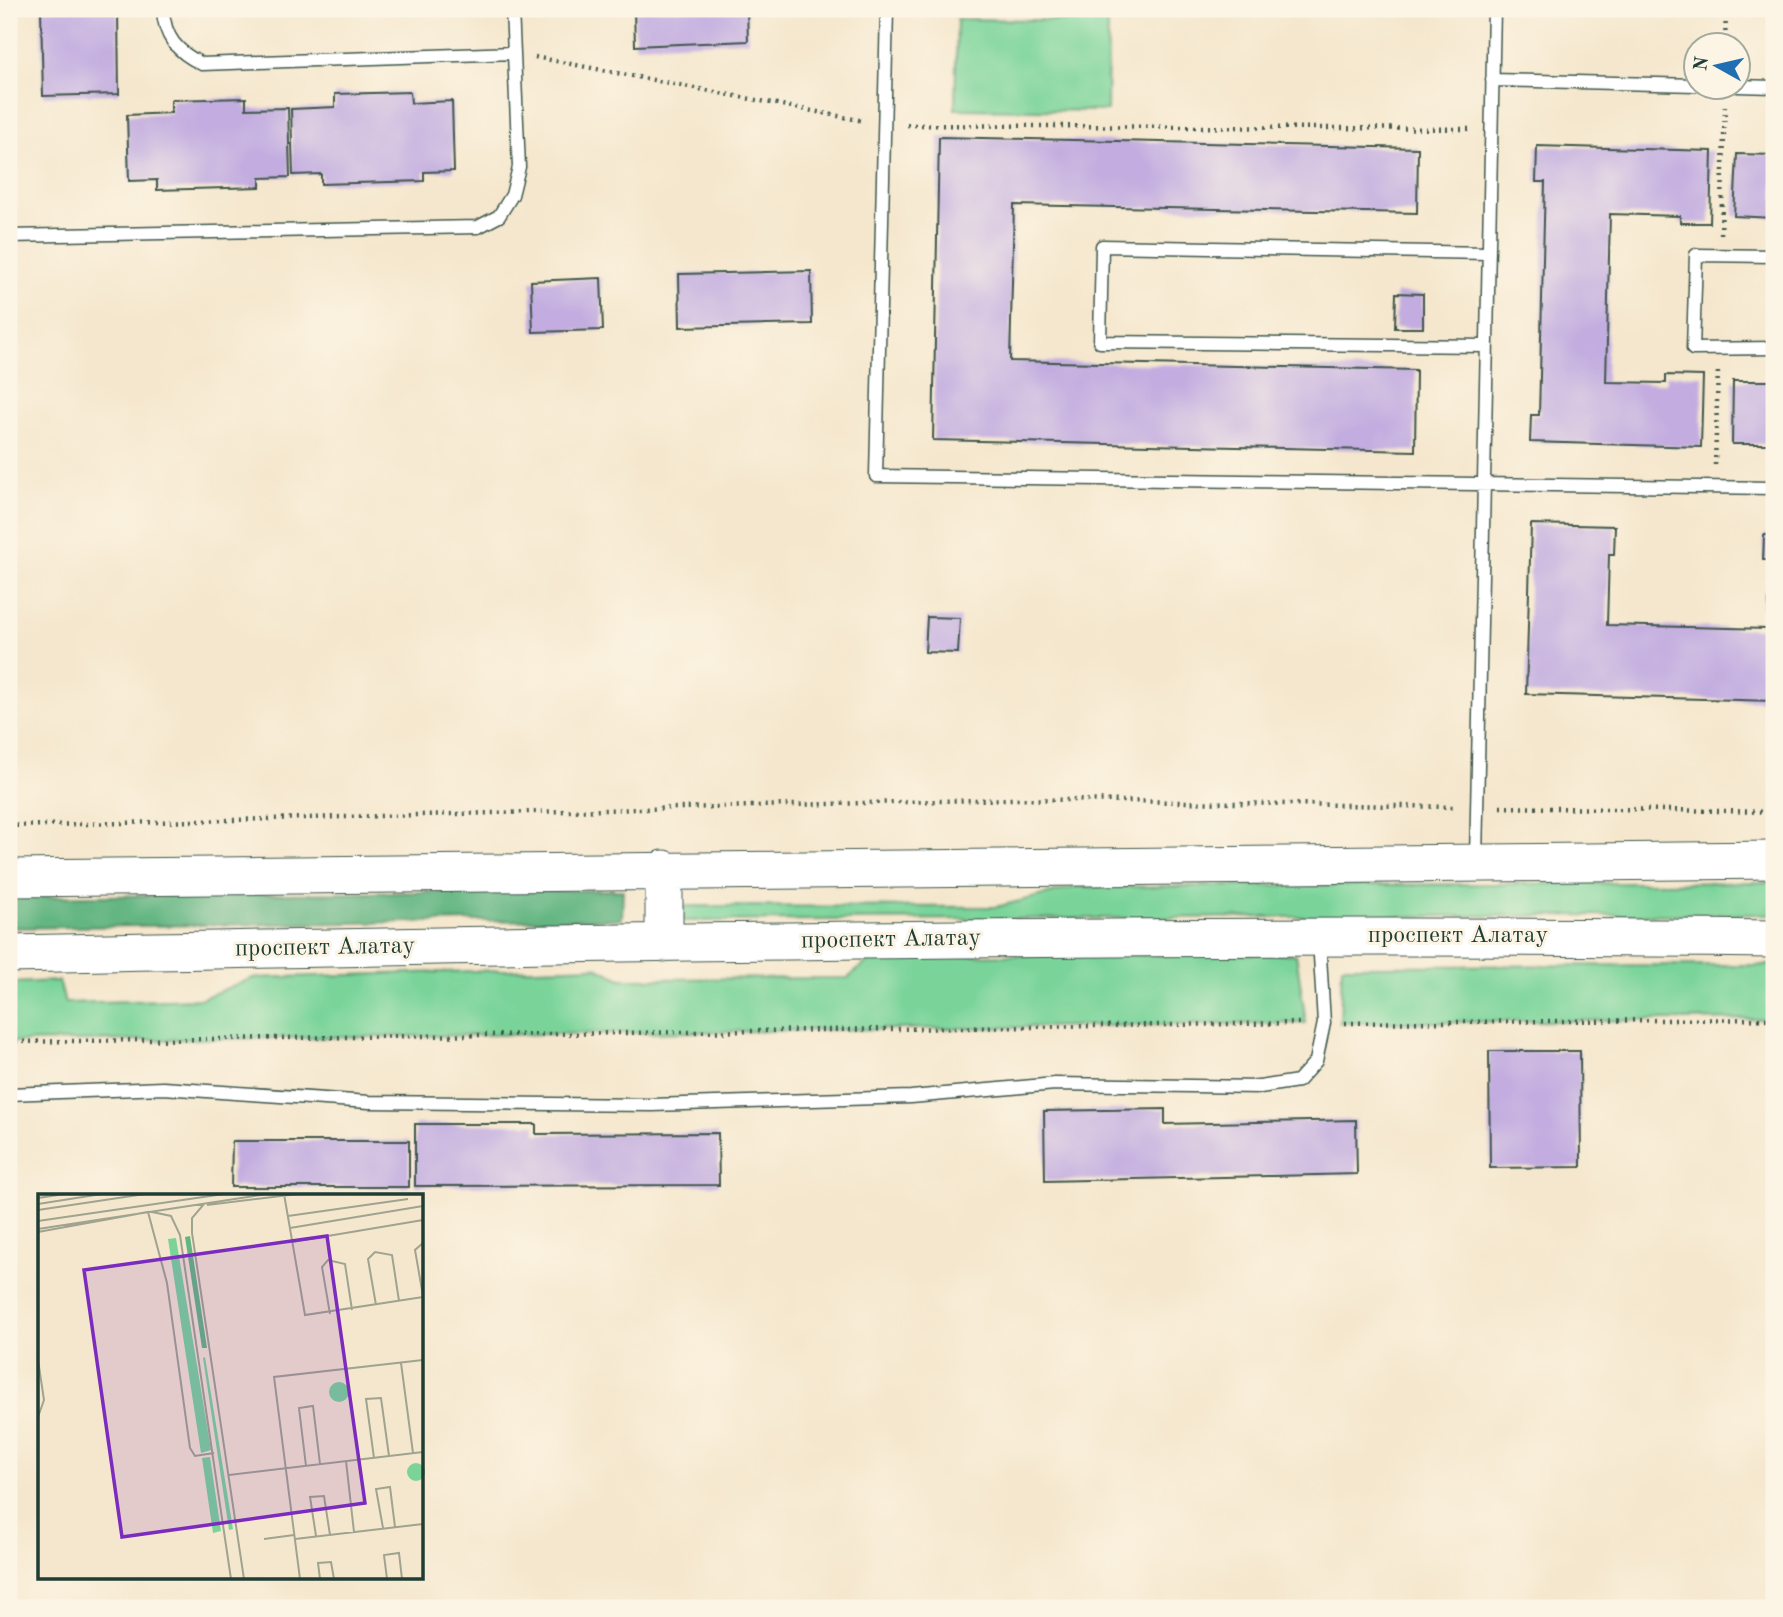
<svg xmlns="http://www.w3.org/2000/svg" width="1783" height="1617" viewBox="0 0 1783 1617" font-family="'Old Standard TT',serif">
<style>
.green{fill:#7ad49a;stroke:#4c8867;stroke-width:2}
.forest{fill:#63b682;stroke:#417a5b;stroke-width:2}
.building{fill:#c3ade0}
.lines{fill:none;stroke-linecap:round;stroke-linejoin:round}
.service-casing{stroke:#3f564b;stroke-width:15}
.secondary-casing{stroke:#3f564b;stroke-width:39}
.path{stroke:#3f564b;stroke-width:4.5;stroke-dasharray:2 5;stroke-linecap:butt}
.service{stroke:#fff;stroke-width:12}
.secondary{stroke:#fff;stroke-width:37}
.labels{text-anchor:middle;dominant-baseline:central;stroke-width:6;stroke-linejoin:round;paint-order:stroke}
.street-label{font-size:24px;fill:#1f3d34;stroke:#fcf5e5}
.inset-road{fill:none;stroke:#9fa390;stroke-width:2}
.view{fill:#7b2cbf;fill-opacity:0.15;stroke:#7b2cbf;stroke-width:3.5}
.inset-edge{fill:none;stroke:#1f3d34;stroke-width:3.5}
</style>
<rect width="100%" height="100%" fill="#fcf5e5"/>
<filter id="ink" filterUnits="userSpaceOnUse"><feTurbulence type="fractalNoise" baseFrequency=".0143" numOctaves="2"/><feDisplacementMap in="SourceGraphic" scale="14" xChannelSelector="R" yChannelSelector="G"/><feConvolveMatrix kernelMatrix="1 2 1 2 8 2 1 2 1" color-interpolation-filters="sRGB"/></filter>
<filter id="wash" filterUnits="userSpaceOnUse"><feTurbulence type="fractalNoise" baseFrequency=".00686" numOctaves="4" result="noise"/><feDisplacementMap in="SourceGraphic" scale="28" xChannelSelector="R" yChannelSelector="G"/><feGaussianBlur stdDeviation="1.57" result="paint"/><feColorMatrix in="noise" values="0 0 0 0 0 0 0 0 0 0 0 0 0 0 0 0 0 1.4 0 .05"/><feComposite in="paint" operator="in"/></filter>
<g filter="url(#wash)">
<rect width="100%" height="100%" fill="#f5e7cd"/>
<path class="green" d="M957 19 1108 21 1107 111 955 109Z
M1774 882V914L683 921 684 906 996 907 1076 887Z
M1296 954 1306 1023 9 1042V983L59 981 65 1003 200 999 253 978 596 967 621 979 848 978 874 956Z
M1774 965V1019L1340 1023 1342 966Z"/>
<path class="forest" d="M623 890 622 919 9 928V897Z"/>
<g id="blocks">
<path class="building" d="M41 9H118L119 94 43 96Z
M634 9H747L748 41 635 46Z
M410 92 411 103 452 101 454 171 424 172V181L321 184V174L293 175 291 109 335 107V94Z
M246 98V109L288 108 290 177 260 178V187L157 190V180L129 181 127 115 171 113V100Z
M939 137 1418 148 1417 213 1014 205 1010 361 1416 370 1415 451 933 440Z
M1537 146 1712 151 1710 223H1680V216L1610 214 1606 382 1666 383V375L1703 376 1701 447 1530 442 1531 415H1539L1545 182H1536Z
M1737 154 1774 155V218L1734 216Z
M811 271 812 324 680 327 679 274Z
M601 278 603 330 533 332 531 281Z
M1396 293 1423 294V328H1395Z
M1733 381H1774V444H1732Z
M1531 524 1615 526 1614 555H1609L1607 625 1768 629 1770 560H1763L1764 535H1774V701L1526 694Z
M927 617 960 618 958 653 925 652Z
M1489 1051H1580L1581 1167 1490 1168Z
M1165 1109V1124L1356 1120 1357 1174 1045 1181 1044 1111Z
M415 1124H536V1134L718 1133 719 1185 415 1186Z
M232 1141H409V1187H231Z"/>
</g>
</g>
<g filter="url(#ink)">
<use href="#blocks" fill-opacity="0" stroke="#3f564b" stroke-width="2"/>
<g class="lines">
<g class="service-casing">
<path id="service" d="M163 9C164 37 177 52 202 64L514 53
M887 9 876 476 1774 488
M1492 80 1696 85
M1738 86 1774 87
M9 236 478 227 499 216 512 195 519 167 512 9
M1774 256 1696 255 1693 349 1774 348
M1487 346 1100 342 1102 246 1489 253
M1476 859 1494 9
M9 1094 163 1088 369 1102 652 1105 911 1097 1055 1084 1260 1087 1298 1081 1316 1061 1324 1023 1319 939"/>
</g>
<g class="secondary-casing">
<path id="secondary" d="M9 878 1774 860
M664 943V869
M9 954C597 942 1186 933 1774 939"/>
</g>
<path class="path" d="M1725 46 1726 9
M535 57 864 121
M907 125 1469 129
M1721 234 1725 103
M1715 465 1718 369
M1500 807 1774 812
M9 826 1014 799 1456 807
M1345 1023 1774 1019
M9 1042 1301 1023"/>
<use href="#service" class="service"/>
<use href="#secondary" class="secondary"/>
</g>
</g>
<g class="labels">
<g class="street-label">
<text x="1458" y="936">проспект Алатау</text>
<text transform="translate(891 940) rotate(-1)">проспект Алатау</text>
<text transform="translate(325 948) rotate(-1)">проспект Алатау</text>
</g>
</g>
<g transform="translate(38 1194)">
<rect width="385" height="385" fill="#f5e7cd"/>
<path d="M138 44 173 256 163 259 130 45ZM167 163 195 335 191 336 165 164ZM291 198a10 10 0 1 1 20 0a10 10 0 1 1-20 0ZM172 263 183 337 175 339 164 264ZM369 278a9 9 0 1 1 18 0a9 9 0 1 1-18 0Z" fill="#7ad49a"/>
<path d="M152 42 169 154H164L147 43Z" fill="#63b682"/>
<path class="inset-road" d="M246 0 267 121 385 103M0 4 27 0M0 10 64 0M166 10 154 24V39L206 385M169 11 260 0M0 16 107 0M114 18 133 22 142 41 193 385M250 22 370 5M0 27 186 0M252 34 385 12M0 35 229 0M0 38 110 18 129 89 152 254 157 262 176 259M254 48 385 26M385 49 377 56 385 102M338 111 330 65 337 58 354 61 361 107M292 120 284 73 290 66 307 70 314 116M0 166 6 206 0 223M363 169 375 259M336 264 328 205 343 204 351 262M308 267 316 338M268 272 261 214 275 212 282 270M191 281 385 258M345 334 338 295 352 293 357 333M278 342 272 303 286 302 292 341M226 345 256 341M257 345 385 330M262 385 236 183 385 166M282 385 280 369 293 368 296 385M349 385 346 361 361 359 364 385"/>
<path class="view" d="M289 42 327 309 84 343 46 76Z"/>
<rect width="385" height="385" class="inset-edge"/>
</g>
<rect width="1783" height="1617" fill="none" stroke="#fcf5e5" stroke-width="35"/>
<g transform="translate(1717 66) rotate(278)"><circle r="33" fill="#fcf5e5" stroke="#a4ab9e" stroke-width="2"/>
<path d="M0-5L12 26L0 18L-12 26Z" fill="#1f6fb2"/>
<text y="-10" font-size="19" font-weight="bold" text-anchor="middle" fill="#1f3d34">N</text>
</g>
</svg>
